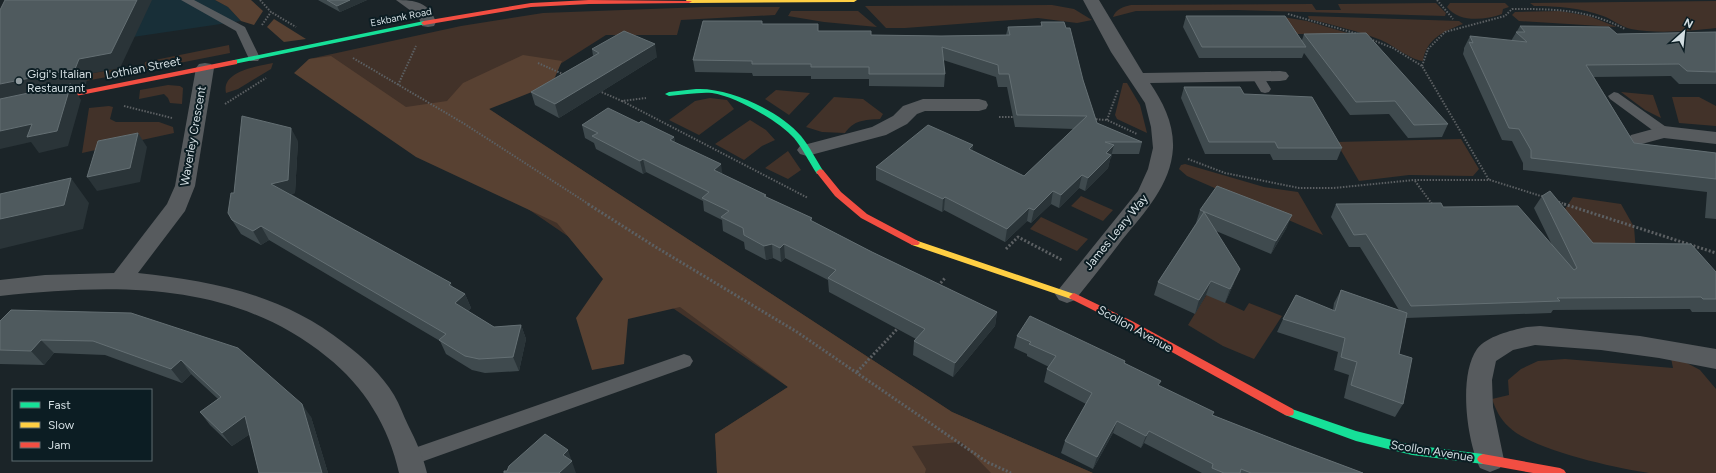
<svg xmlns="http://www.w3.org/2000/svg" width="1716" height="473" viewBox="0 0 1716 473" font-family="Figtree,sans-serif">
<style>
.built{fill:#182f38}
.green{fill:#423229}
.forest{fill:#584132}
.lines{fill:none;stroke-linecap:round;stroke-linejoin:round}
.path-far1{stroke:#5c6063;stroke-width:2;stroke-dasharray:1.5 1.5;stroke-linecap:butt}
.path{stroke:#5c6063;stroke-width:3;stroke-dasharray:2 2;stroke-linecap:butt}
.lane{fill:#575b5e;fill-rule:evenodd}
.street{fill:#575b5e;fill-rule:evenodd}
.fast{fill:#16e098;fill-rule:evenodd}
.slow{fill:#ffcf43;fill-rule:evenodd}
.jam{fill:#f24e42;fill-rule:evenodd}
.wall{fill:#3f4a4e}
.shaded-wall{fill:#2a3438}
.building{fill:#4f5a5e;stroke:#646f73}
.poi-dot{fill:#939da1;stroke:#0c1d23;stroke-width:1.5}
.labels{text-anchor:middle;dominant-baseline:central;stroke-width:4;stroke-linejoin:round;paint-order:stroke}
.far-street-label{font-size:10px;fill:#d3dee2;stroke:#0c1d23}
.street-label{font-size:12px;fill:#d3dee2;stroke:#0c1d23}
.poi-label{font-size:12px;fill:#d3dee2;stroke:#0c1d23;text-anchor:start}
</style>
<rect width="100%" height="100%" fill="#1b2428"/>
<path class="built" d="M113 0H215L228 7 241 21 99 42Z"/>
<path class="green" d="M1716 1V28C1690 31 1657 34 1631 29 1621 27 1612 19 1603 16 1581 8 1557 6 1534 6L1530 3Z
M1436 3 1446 13 1445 16 1236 10 1136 11 1113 17C1116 9 1123 7 1131 5L1312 4 1316 10H1341L1338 4Z
M1450 3H1505L1509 7 1503 9 1502 14C1485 20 1459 23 1447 7Z
M1052 5 1074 9 1092 20 1077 23 1038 18 905 28H886L865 6Z
M704 7H780L775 15 681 20 677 35H606L489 109 952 412 1093 473H717L715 434 788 387 309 59 461 26 543 13Z
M791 11H858L877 27 824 22 788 16Z
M1560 11 1589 16 1617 27 1519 21 1512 15 1515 12Z
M1308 16 1459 21 1463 24C1444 31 1426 39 1423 61 1411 60 1394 46 1381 40 1358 31 1333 25 1309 19Z
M1283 17 1307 21 1375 41 1355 44 1323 34H1295Z
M229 45 230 53 144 70 145 62Z
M273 63 271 69 238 89 226 93C221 71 258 66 273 63Z
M125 67 123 74 69 84 83 75Z
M1123 83H1127L1140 105 1147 133 1117 119 1115 115Z
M168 85 180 86 183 88 182 104 170 103 168 98 164 94 139 99 140 90Z
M776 90 810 93 789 115 765 99Z
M1621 92 1653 95 1661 118 1645 110Z
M834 97 863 99 883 114 880 119C864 120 854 120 845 133L822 132 806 127Z
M1672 97H1699L1716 106V126L1679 123Z
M710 98 727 100 734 109 699 135 669 120 695 101Z
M109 106 113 107 110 119 116 122H159L173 127 174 133 82 153 89 108Z
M750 120 766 130 775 140 762 146 744 160 715 144Z
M1461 139 1479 169 1473 176 1409 175 1359 181 1336 142Z
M788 151 801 170 788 179 765 168Z
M1185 164 1264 187 1298 192 1323 235 1187 176 1179 169 1181 165Z
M1081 196 1113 210 1103 221 1071 206Z
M1573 197 1621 204 1634 227 1636 252 1593 250 1563 212Z
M1041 217 1088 239 1077 251 1030 229Z
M1207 294 1244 311 1249 303 1282 316 1254 359 1223 346 1188 325Z
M1671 358 1685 362 1700 370 1716 389V473C1694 473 1670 473 1649 473 1616 468 1532 450 1509 427 1500 419 1496 410 1492 399L1509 395 1508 380 1521 369 1538 361 1565 359 1673 368Z"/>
<path class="forest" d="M215 0H251L263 11 254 25 241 21 228 7Z
M274 19 306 39 284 42 267 27Z
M523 55 562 61 552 84 489 109 952 412 1093 473H991L961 442 912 446 926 469 925 473H717L715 434 788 387 680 307 628 319 624 364 592 370 576 318 603 279 557 223 416 157 294 73 309 59 331 56 406 107 447 101 463 83Z"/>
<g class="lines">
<path class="path-far1" d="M260 0 271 12 296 27
M1437 0 1453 19
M1288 14 1358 34
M262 25 271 12
M1370 39 1393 48 1422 66 1489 180
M353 58 463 123 590 205
M538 63 565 75
M1422 66 1428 49 1445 32 1505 16 1512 9C1555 9 1586 9 1625 29
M398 85 416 46
M599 91 622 101 646 98
M622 101 808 198
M225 104 266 78
M124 106 172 118
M999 117H1016
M1093 119 1107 120 1137 134
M1107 120 1118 90
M1188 159 1225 173 1299 188H1334L1414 180H1490L1544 197
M1415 181 1432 204
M1556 201 1567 205"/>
<path class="path" d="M588 204 654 246 797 332 987 462 1011 473
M1564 204 1716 253
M1006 249 1018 237 1062 260
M938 286 945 278
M857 372 900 326"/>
<path class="lane" d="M181 0H194L245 27 260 58 258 61H250L236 31Z
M1258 73 1262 74 1271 89 1269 92 1265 93 1261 92 1252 77Z
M1614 92 1618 93 1669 129 1671 132 1669 135H1659L1610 99 1608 96Z
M684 354 690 356 693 361 690 366 410 466 403 464 401 458 403 452Z"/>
<path class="street" d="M396 0C415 0 429 2 436 22L434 26 428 27 422 26 418 16Z
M1083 0H1099L1143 73 1280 71 1286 72 1289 76 1286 80 1280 81 1150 83C1163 102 1174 124 1173 148 1171 185 1144 213 1122 240 1107 260 1091 280 1075 300L1067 303 1059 300 1055 294 1138 191 1148 169 1153 148 1151 127 1145 103 1111 52Z
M205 63 211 64 214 68 195 186 185 211 138 273C214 281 283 295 344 343 363 357 382 375 394 395 400 405 403 415 408 425 416 441 423 456 427 473H399C389 427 364 386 327 357 232 280 115 284 0 296V280L45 275 114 273 167 204 175 186 196 68 199 64Z
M923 99H979L986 101 988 105 986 109 979 111H925L917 114 907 124 886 135 807 156 800 154 797 150 800 146 872 127 893 116 903 106Z
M1664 126 1716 132V144L1664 138 1638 145 1631 143 1628 139 1631 135Z
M1527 327 1540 326 1640 336 1716 349V369L1659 358 1601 350 1535 345 1513 350 1496 361 1492 380 1493 407 1504 460 1500 468 1490 472 1480 468C1467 441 1458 376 1477 349 1487 336 1512 330 1527 327Z"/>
<path class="fast" d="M424 21 427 23 426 24 234 64 230 62 234 60Z
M696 89C728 87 780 111 801 136 810 147 816 160 824 172L823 174H817C809 162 803 149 794 138 779 121 735 96 712 93 698 92 683 95 669 96L665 94 669 92Z
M1289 408 1356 431 1412 445 1483 454 1487 456 1489 459 1487 462 1483 464 1412 455 1356 441 1285 415 1284 412 1285 409Z"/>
<path class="slow" d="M686 0H857L854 2 689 3 687 2Z
M915 240 1077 295 1079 297 1077 299H1071L912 245 910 243 912 241Z"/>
<path class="jam" d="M589 0 692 1 689 3 589 4 531 7 424 25 421 23 424 21 531 3Z
M234 60H237V64L0 111V107Z
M820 169 823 170 841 192 867 214 918 241 920 243 918 245H912L861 218 835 196 816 172Z
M1074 293 1132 321 1293 409 1294 412 1293 415 1289 416 1285 415 1125 326 1071 299 1069 297 1071 295Z
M1483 454 1560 468 1564 470 1566 473H1533L1483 464 1479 462 1477 459 1479 456Z"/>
</g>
<path class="wall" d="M318 0H367L340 12Z
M1186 16 1302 40 1304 34 1448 124 1442 137 1408 138 1389 114 1350 115 1304 53 1302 58H1199L1183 27Z
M762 21V24H818V31L871 35 941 36 1006 35 1008 27 1041 26V22L1083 80 1097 123 1142 142 1139 154H1112L1111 158 1110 159 1108 168 1085 191 1079 188 1059 208 1051 204 1031 223 1027 221 1005 242 944 210 942 212 876 180V167L973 145 972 150 1024 176 1074 129 1015 127 1007 87H998L996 77 943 60 945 74 944 87 869 86V79H811V76H753L752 73 695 72 693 60Z
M1520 26 1617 34 1716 32V84H1679L1671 76 1594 77 1634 143 1716 153V219L1705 218 1707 192 1523 170V163L1512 141 1502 140 1463 54 1464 50V48L1470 36 1511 41Z
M592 49 657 57 559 118 535 105 531 92 593 56Z
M1184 87 1244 94 1342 148 1337 160H1273L1270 154H1205L1181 98Z
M639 123 674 137 675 143 722 174 766 195V197L812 218V221L872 252 997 312 995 326 953 377 913 355 914 341 916 339 829 292 828 280 785 258 781 262 773 258 766 260 745 249 744 242 723 231 722 220 704 211 703 201 646 172 643 174 596 149 594 143 585 138 582 125Z
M298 141 295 193 291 194 465 294 471 308 468 311 494 327 521 325 526 339 519 371 485 373 472 370 446 354 440 341 269 240 261 245 241 234 232 220 234 193Z
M1542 196 1593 243 1716 272V312H1692L1690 309 1553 310 1551 313 1406 318 1399 354 1403 404 1395 417 1344 398 1349 375 1334 370 1338 352 1277 332 1283 319 1333 310 1334 303 1341 290 1399 310 1360 247H1349L1331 217 1336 204 1443 207 1552 245 1534 208Z
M1200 210 1287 227 1271 254 1216 231 1234 283 1225 303 1206 295 1195 314 1154 295 1158 282 1196 223Z
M131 313 311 417 328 473H259L250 434 232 446 210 425 200 412 218 399 191 374 182 383 105 355 54 353 44 365 0 364V321Z
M1017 336 1125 361V363L1159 386 1212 415 1291 446 1363 473H1202L1144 443 1141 448 1113 433 1093 469 1061 453 1065 441 1086 404 1044 382 1047 369 1049 367 1027 356V354L1014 348Z"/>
<path class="shaded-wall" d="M137 0H152L120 68 88 74 86 84 73 87 81 100 68 146 39 153 31 142 0 149V131L32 124 57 131 0 102V84L79 59Z
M350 0H367L340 12 337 6Z
M655 44 657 57 559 118 555 104Z
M291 128 298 141 295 193 279 197 271 184Z
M138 133 147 147 140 182 97 191 87 177Z
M674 137 676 151 670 140Z
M973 145 971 158 969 149Z
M1114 145 1108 168 1085 191 1088 178 1106 153Z
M643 159 646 172 643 174 640 161Z
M721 164 723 178 714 170Z
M1082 175 1079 188 1059 208 1061 195Z
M71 178 89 203 83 229 0 249V219Z
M1053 191 1051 204 1031 223 1034 210Z
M945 197 944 210 942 212 943 199Z
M1029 208 1027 221 1005 242 1007 229Z
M1292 215 1287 227 1271 254 1276 241Z
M261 226 269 240 261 245 253 231Z
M772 244 773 258 766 260 764 246Z
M784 244 785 258 781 262 780 248Z
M1240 269 1234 283 1225 303 1230 289Z
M1211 281 1206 295 1195 314 1199 300Z
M451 283 457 297 449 285Z
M465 294 471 308 461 317 455 303Z
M997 312 995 326 953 377 955 363Z
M521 325 526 339 519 371 513 357Z
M41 340 54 353 44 365 31 351Z
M181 360 191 374 182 383 171 369Z
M302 404 311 417 328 473H322Z
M245 416 256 430 232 446 222 433Z
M1117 421 1113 433 1093 469 1097 457Z
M1149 431 1144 443 1141 448 1146 436Z
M568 450 576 473H559L563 455Z"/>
<path class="building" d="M5 0H137L111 53 79 59 75 69 0 84V10Z
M327 0H350L337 6Z
M1186 16H1285L1306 47H1202Z
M703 21H762V24H818V31H871V35L941 36 1010 35 1008 27 1042 26 1041 22H1064L1066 28H1070L1083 80 1097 123 1142 142H1105L1114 145 1106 153 1111 155 1088 178 1082 175 1061 195 1053 191 1034 210 1029 208 1007 229 945 197 943 199 876 167 928 125 973 145 969 149 1024 176 1087 116 1017 115 1009 74H999L998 65 942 47 945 74H869V67H811V64H752V61L693 60Z
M1520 26 1609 27 1617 34 1716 32V72L1687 71 1679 64 1586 65 1634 143 1716 153V179L1531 158V150L1519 129 1509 128 1469 42 1473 43 1470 36 1527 42 1516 32H1525Z
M624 31 655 44 555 104 531 92 599 53 592 49Z
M1366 33 1448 124 1414 125 1395 101 1356 102 1304 34Z
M71 84 57 131 27 137 32 124 0 131V99Z
M1184 87H1240L1244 94 1312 97 1342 148H1278L1275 142H1209Z
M608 108 639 123 641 121 674 137 670 140 721 164 714 170 766 195 764 196 812 218 810 220 872 252 997 312 955 363 914 341 925 329 828 278 836 270 784 244 780 248 772 244 764 246 744 235 743 228 721 217 729 211 702 198 709 192 643 159 640 161 592 136 598 133 582 125Z
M242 116 291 128 288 180 271 184 451 283 449 285 465 294 455 303 494 327 521 325 513 357 479 359 465 356 439 340 446 334 261 226 253 231 232 220 228 213 231 193H234Z
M138 133 130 168 87 177 98 141Z
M71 178 64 205 0 219V194Z
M1217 186 1292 215 1276 241 1200 210Z
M1550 191 1593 243 1691 244 1716 272V299H1703L1701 297 1557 298 1560 301 1411 306 1366 234 1354 235 1336 204 1441 203 1443 207 1518 206 1574 270 1577 268 1542 196Z
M1204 212 1240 269 1230 289 1211 281 1199 300 1158 282Z
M1341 290 1407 313 1399 354 1412 358 1403 404 1351 385 1357 362 1341 357 1345 338 1283 319 1296 295 1335 311Z
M11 310 131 313 238 348 302 404 322 473H259L245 416 222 433 200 412 221 397 181 360 171 369 93 341 41 340 31 351 0 350V321Z
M1030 316 1125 361 1124 363 1161 381 1158 385 1214 412 1212 415 1291 446 1363 473H1251L1241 469 1240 473H1224L1212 468 1213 464 1149 431 1146 436 1117 421 1097 457 1065 441 1092 393 1047 369 1056 356 1029 344 1031 342 1017 336Z
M545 434 568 450 563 455 572 461 559 473H504V471H507L509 466Z"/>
<circle class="poi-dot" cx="19" cy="81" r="4"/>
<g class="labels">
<g class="far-street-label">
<text transform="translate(401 17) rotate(-11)">Eskbank Road</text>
</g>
<g class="street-label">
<text transform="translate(143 68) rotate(-11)">Lothian Street</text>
<text transform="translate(193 136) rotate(-80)">Waverley Crescent</text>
<text transform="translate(1116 232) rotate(-51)">James Leary Way</text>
<text transform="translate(1135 329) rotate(29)">Scollon Avenue</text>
<text transform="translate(1432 451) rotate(9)">Scollon Avenue</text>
</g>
<g class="poi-label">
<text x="27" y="74">Gigi's Italian<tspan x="27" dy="14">Restaurant</tspan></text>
</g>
</g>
<rect x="12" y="389" width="140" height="72" fill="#0c1d23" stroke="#5c6a6f"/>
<rect x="20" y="402" width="20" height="6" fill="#16e098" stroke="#5c6a6f"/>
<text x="48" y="409" font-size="12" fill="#d3dee2">Fast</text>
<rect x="20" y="422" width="20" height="6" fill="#ffcf43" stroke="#5c6a6f"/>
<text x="48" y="429" font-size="12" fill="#d3dee2">Slow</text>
<rect x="20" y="442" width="20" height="6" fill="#f24e42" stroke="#5c6a6f"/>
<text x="48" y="449" font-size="12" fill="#d3dee2">Jam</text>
<g transform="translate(1684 32) rotate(27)" stroke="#0c1d23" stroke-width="3" paint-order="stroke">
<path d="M0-3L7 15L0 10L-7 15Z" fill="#d3dee2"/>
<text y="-6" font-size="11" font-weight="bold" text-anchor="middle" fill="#d3dee2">N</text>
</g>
</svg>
